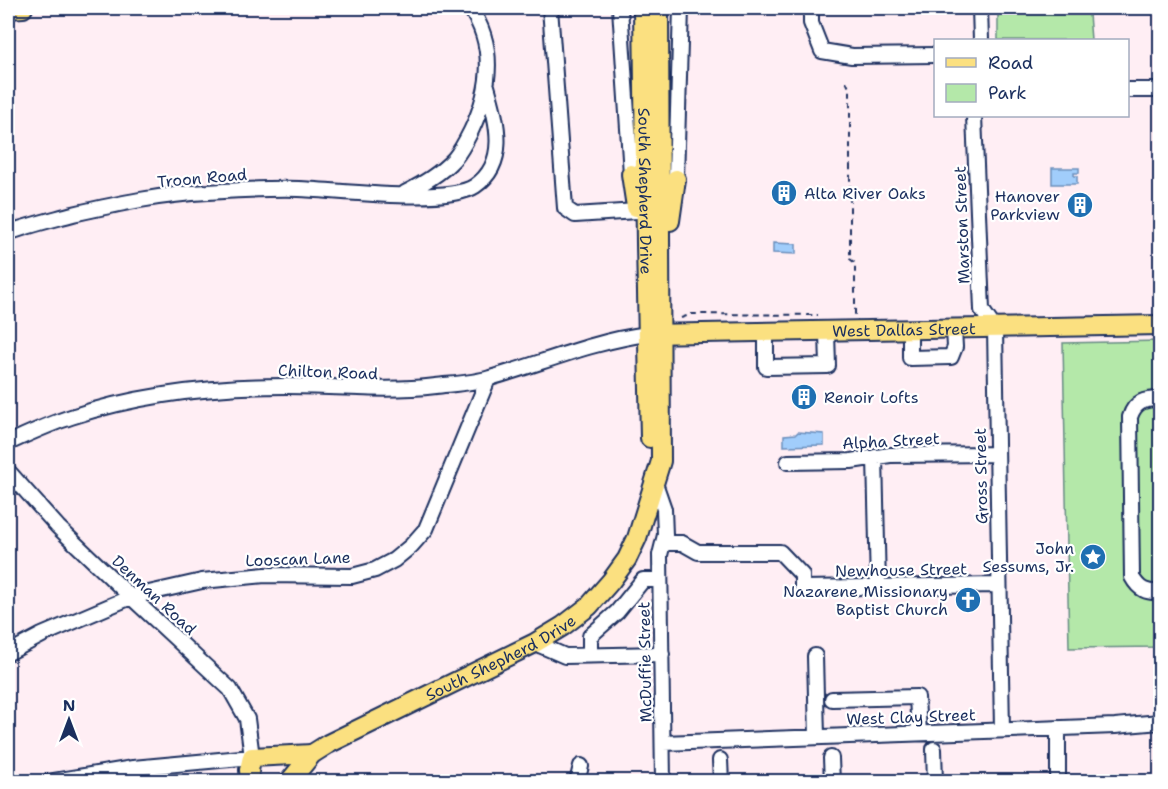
<svg xmlns="http://www.w3.org/2000/svg" width="1168" height="789" viewBox="0 0 1168 789" font-family="'Shantell Sans',sans-serif">
<style>
.green{fill:#b4e8a9;stroke:#688c84;stroke-width:1.5}
.water{fill:#a1cdfb;stroke:#6b8ebc;stroke-width:1.5}
.lines{fill:none;stroke-linecap:round;stroke-linejoin:round}
.minor-casing{stroke:#1b2f5e;stroke-width:18}
.major-casing{stroke:#1b2f5e;stroke-width:22}
.path{stroke:#1b2f5e;stroke-width:2;stroke-dasharray:6 4.5;stroke-linecap:butt}
.minor{stroke:#fff;stroke-width:14}
.major{stroke:#fbe080;stroke-width:18}
.labels{text-anchor:middle;dominant-baseline:central;stroke-width:4.5;stroke-linejoin:round;paint-order:stroke}
.street-label{font-size:16px;fill:#1b2f5e;stroke:#fff}
.poi-label{font-size:16px;fill:#1b2f5e;stroke:#fff;text-anchor:end}
</style>
<rect width="100%" height="100%" fill="#ffeef4"/>
<filter id="ink" filterUnits="userSpaceOnUse"><feTurbulence type="fractalNoise" baseFrequency=".0167" numOctaves="2"/><feDisplacementMap in="SourceGraphic" scale="12" xChannelSelector="R" yChannelSelector="G"/><feConvolveMatrix kernelMatrix="1 2 1 2 8 2 1 2 1" color-interpolation-filters="sRGB"/></filter>
<g filter="url(#ink)">
<path class="green" d="M998 8H1097L1089 14 1091 40H998Z
M1160 341V647L1069 648 1063 343Z"/>
<path class="water" d="M1052 168H1079V173H1074V176H1077V184H1052Z
M773 243 796 244V254L773 253Z
M798 432 824 434V445L784 446V435L796 434Z"/>
<g class="lines">
<g class="minor-casing">
<path id="minor" d="M550 8 565 208 575 215 637 211
M620 8 631 174
M811 8V23L822 51 852 56 936 55
M980 8 981 40
M1128 90H1160
M974 116 982 310 995 329 1002 730
M676 179 681 8
M405 193C422 184 440 174 454 159 461 151 466 141 471 131 490 91 497 47 470 8
M8 233C29 225 51 220 73 214 117 204 163 194 208 192 238 190 269 188 299 189 335 190 447 205 475 186 510 162 496 119 487 86
M910 330V358L951 357 955 347 954 330
M766 332V367L828 366 827 332
M1160 399C1145 399 1135 401 1130 417L1132 577C1139 590 1147 593 1160 592
M8 443C28 434 49 424 71 417 141 394 212 386 286 386 337 386 385 392 436 386 454 384 474 383 490 378 543 363 593 341 648 334
M875 457 878 587
M788 462 851 461 890 455 997 454
M8 471 58 527 131 597 230 689 247 719 252 757 133 768 48 782
M655 483 664 509 665 535 660 555 663 782
M663 543H682L698 552H780L802 575V588L999 585
M535 643 565 656 662 654
M8 653 42 635 131 597 202 581 265 575 352 576 375 570 394 560 411 546 426 529 488 379
M590 655V636L617 612 643 580H660
M815 656 817 737
M832 699 917 697 919 733
M1058 728V782
M663 743 1115 726 1160 722
M934 749 935 782
M831 758 832 782
M720 760 721 782
M577 782 581 766"/>
</g>
<g class="major-casing">
<g id="major">
<path id="s1" d="M643 8 646 244 650 438"/>
<path d="M8 9 23 8"/>
<path d="M631 174 636 207"/>
<path d="M670 221 676 179"/>
<path id="s2" d="M648 334 1160 325"/>
<path d="M250 782 249 770 252 757 312 754"/>
<path id="s3" d="M289 782 312 754 328 744 535 643 563 626 589 606 611 581 627 559 637 538 661 461 659 8"/>
</g>
</g>
<path class="path" d="M846 81 850 90V259L855 263V315
M681 318 692 314 818 315"/>
<use href="#minor" class="minor"/>
<use href="#major" class="major"/>
</g>
</g>
<defs>
<g id="building-disc" transform="scale(1.35)"><circle r="9.5" fill="#1f6fb2" stroke="#fff"/><path d="M-4-6H4V6H1V3H-1V6H-4ZM-2.5-4.3h1.7v1.8h-1.7ZM.8-4.3h1.7v1.8H.8ZM-2.5-1h1.7V.8h-1.7ZM.8-1h1.7V.8H.8Z" fill="#fff"/></g>
<g id="sight-disc" transform="scale(1.35)"><circle r="9.5" fill="#1f6fb2" stroke="#fff"/><path d="M0-6L1.8-2.2L6-1.7L2.9 1.2L3.7 5.4L0 3.3L-3.7 5.4L-2.9 1.2L-6-1.7L-1.8-2.2Z" fill="#fff"/></g>
<g id="church-disc" transform="scale(1.35)"><circle r="9.5" fill="#1f6fb2" stroke="#fff"/><path d="M-1.2-6h2.4v3.5h3.3v2.4h-3.3V6h-2.4V-.1h-3.3v-2.4h3.3Z" fill="#fff"/></g>
</defs>
<g fill-rule="evenodd">
<use href="#building-disc" x="784" y="193"/>
<use href="#building-disc" x="1080" y="205"/>
<use href="#building-disc" x="804" y="397"/>
<use href="#sight-disc" x="1093" y="557"/>
<use href="#church-disc" x="968" y="600"/>
</g>
<g class="labels">
<g class="street-label">
<text transform="translate(202 178) rotate(-5)">Troon Road</text>
<text stroke="none"><textPath href="#s1" startOffset="183">South Shepherd Drive</textPath></text>
<text transform="translate(962 225) rotate(-92)">Marston Street</text>
<text stroke="none"><textPath href="#s2" startOffset="256">West Dallas Street</textPath></text>
<text transform="translate(328 372) rotate(2)">Chilton Road</text>
<text transform="translate(891 441) rotate(-3)">Alpha Street</text>
<text transform="translate(981 476) rotate(-91)">Gross Street</text>
<text transform="translate(298 559) rotate(-2)">Looscan Lane</text>
<text transform="translate(901 570) rotate(-1)">Newhouse Street</text>
<text transform="translate(154 595) rotate(43)">Denman Road</text>
<text stroke="none"><textPath href="#s3" startOffset="248">South Shepherd Drive</textPath></text>
<text transform="translate(645 662) rotate(-91)">McDuffie Street</text>
<text transform="translate(911 717) rotate(-2)">West Clay Street</text>
</g>
<g class="poi-label">
<text x="804" y="193" text-anchor="start">Alta River Oaks</text>
<text x="1060" y="196">Hanover<tspan x="1060" dy="18">Parkview</tspan></text>
<text x="824" y="397" text-anchor="start">Renoir Lofts</text>
<text x="1074" y="548">John<tspan x="1074" dy="18">Sessums, Jr.</tspan></text>
<text x="948" y="591">Nazarene Missionary<tspan x="948" dy="18">Baptist Church</tspan></text>
</g>
</g>
<rect width="1168" height="789" fill="none" stroke="#fff" stroke-width="30"/>
<rect x="15" y="15" width="1138" height="759" fill="none" stroke="#1b2f5e" stroke-width="2" filter="url(#ink)"/>
<rect x="934" y="39" width="195" height="78" fill="#ffffff" stroke="#a4acbf" stroke-width="1.5"/>
<rect x="946" y="58" width="30" height="9" fill="#fbe080" stroke="#a4acbf" stroke-width="1.5"/>
<text x="988" y="69" font-size="18" fill="#1b2f5e">Road</text>
<rect x="946" y="84" width="30" height="18" fill="#b4e8a9" stroke="#a4acbf" stroke-width="1.5"/>
<text x="988" y="99" font-size="18" fill="#1b2f5e">Park</text>
<g transform="translate(69 720)" stroke="#ffffff" stroke-width="4.5" paint-order="stroke">
<path d="M0-4.5L10 22L0 15L-10 22Z" fill="#1b2f5e"/>
<text y="-9" font-size="16" font-weight="bold" text-anchor="middle" fill="#1b2f5e">N</text>
</g>
</svg>
